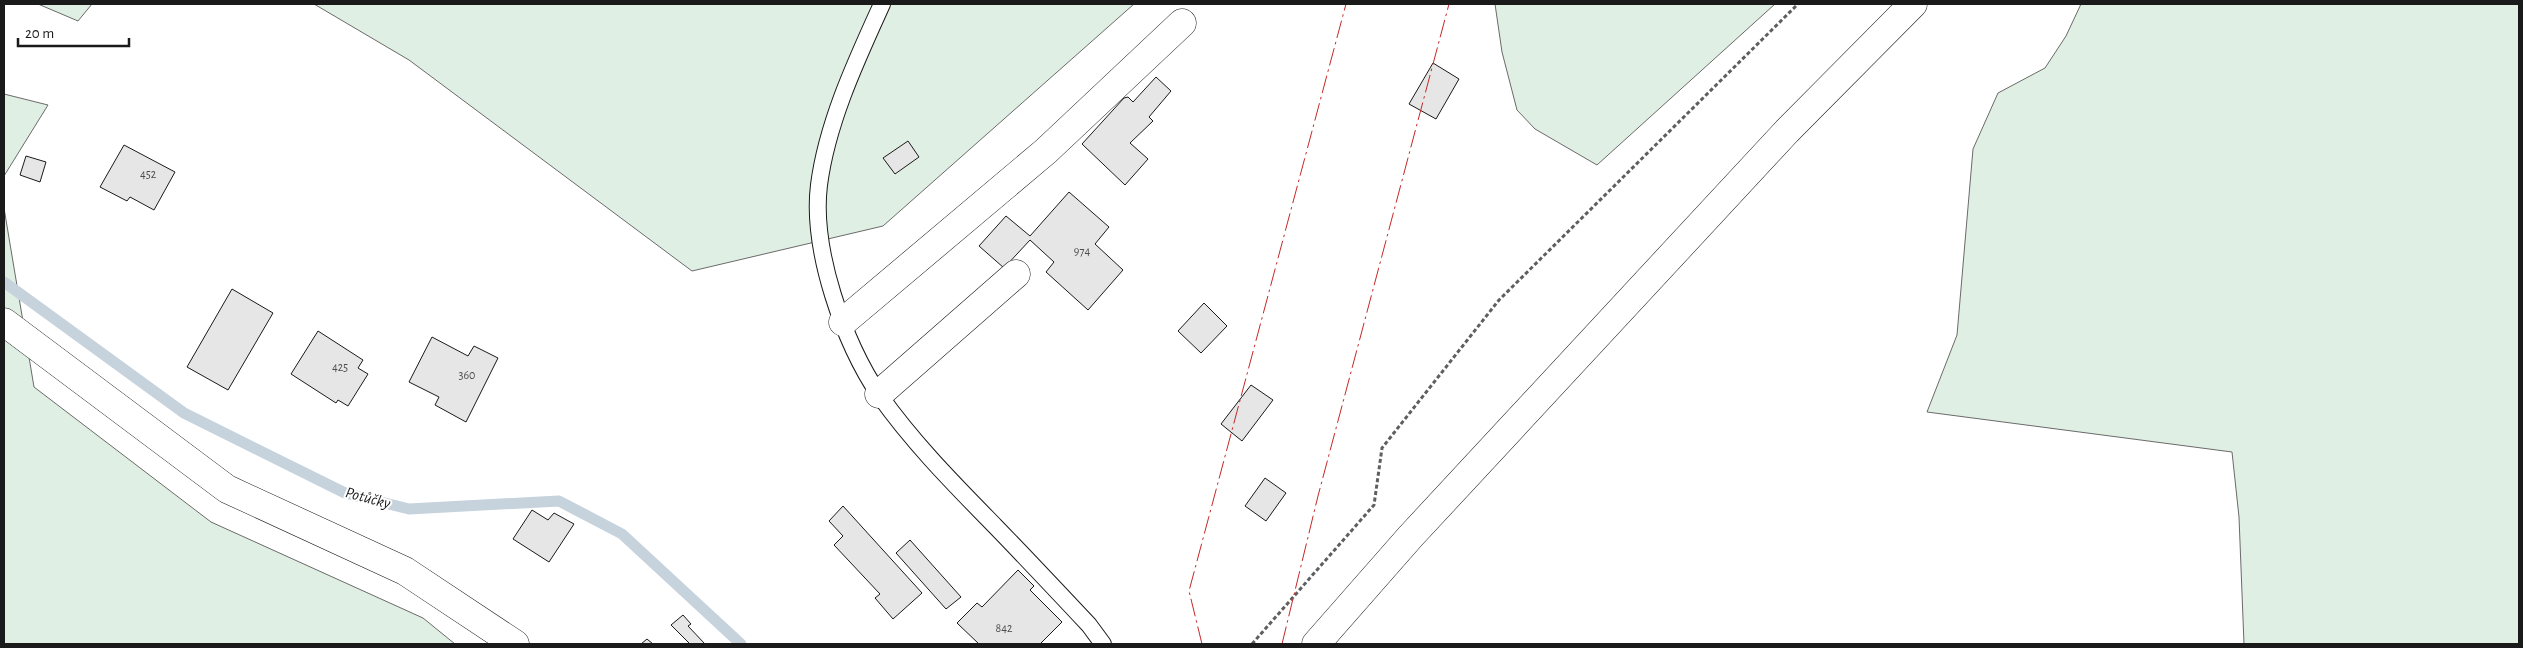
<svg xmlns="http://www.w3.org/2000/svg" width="2523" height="648" viewBox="0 0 2523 648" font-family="'Alegreya Sans',sans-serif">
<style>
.green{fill:#e0efe3;stroke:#6a6a6a}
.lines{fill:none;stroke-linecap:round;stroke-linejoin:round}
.stream{stroke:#c6d2dc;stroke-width:11}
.building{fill:#e6e6e6;stroke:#1a1a1a}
.lane-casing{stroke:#1a1a1a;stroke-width:18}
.street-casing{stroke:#1a1a1a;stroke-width:29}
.primary-casing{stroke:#1a1a1a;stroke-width:29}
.path{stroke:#5f5f5f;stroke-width:3;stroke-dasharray:4 2.5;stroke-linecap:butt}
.lane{stroke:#fff;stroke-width:16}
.street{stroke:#fff;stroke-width:28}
.primary{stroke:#fff;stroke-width:28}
.power{stroke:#c62828;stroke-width:1;stroke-dasharray:18 4 2.5 4;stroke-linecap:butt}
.labels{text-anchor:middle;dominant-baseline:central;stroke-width:4;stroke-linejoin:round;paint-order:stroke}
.number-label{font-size:12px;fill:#4d4d4d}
.water-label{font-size:16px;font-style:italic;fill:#1a1a1a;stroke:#fff}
</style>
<rect width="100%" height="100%" fill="#fff"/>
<path class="green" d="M38 4H92L78 21Z
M314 4H1134L883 226 692 271 409 60Z
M1495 4H1775L1597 165 1535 129 1517 110 1502 52Z
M2081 4H2519V644H2244L2239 517 2232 452 1927 412 1957 335 1973 149 1998 93 2045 68 2066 36Z
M4 94 48 105 4 176Z
M4 208 34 387 211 522 423 618 455 644H4Z"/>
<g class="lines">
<path class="stream" d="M4 282 184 413 345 493 409 509 559 501 622 534 741 644"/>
</g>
<path class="building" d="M1433 63 1459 79 1436 119 1409 104Z
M1156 77 1171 91 1149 117 1153 121 1130 143 1148 159 1125 185 1082 144 1124 98 1128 97 1133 102Z
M908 141 919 157 895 174 883 158Z
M124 145 175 172 154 210 130 197 127 201 100 187Z
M26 156 46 162 40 182 20 175Z
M1069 192 1109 227 1095 244 1123 270 1088 310 1046 272 1054 262 1030 240 1004 268 979 246 1006 216 1030 236Z
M232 289 273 313 228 390 187 367Z
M1204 303 1227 326 1201 353 1178 331Z
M318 331 363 360 358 368 368 374 348 406 338 400 336 403 291 374Z
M432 337 468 356 474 346 498 358 466 422 435 405 439 397 409 382Z
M1251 385 1273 400 1242 441 1221 424Z
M1265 478 1286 493 1266 521 1245 506Z
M843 506 922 593 893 619 875 598 880 594 834 545 843 536 829 521Z
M532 510 548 520 554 513 574 524 549 562 513 539Z
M910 540 961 597 946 609 896 553Z
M1018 570 1034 586 1030 590 1062 622 1040 644H979L957 623 977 603 982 607Z
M683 615 691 624 688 626 705 644H690L671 625Z
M647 639 653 644H641Z"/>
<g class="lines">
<g class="lane-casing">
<path id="lane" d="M882 4C856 61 827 123 819 185 811 250 844 343 880 396 914 444 955 485 995 526 1027 559 1058 592 1089 625L1103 644"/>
</g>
<g class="street-casing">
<path id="street" d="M4 322 227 489 405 571 515 644
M843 322 1046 151 1182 23
M879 394 1016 274"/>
</g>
<g class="primary-casing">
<path id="primary" d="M1316 644 1410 537 1787 131 1913 4"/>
</g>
<path class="path" d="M1252 644 1374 505 1382 448 1499 300 1798 4"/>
<use href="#lane" class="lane"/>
<use href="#street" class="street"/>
<use href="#primary" class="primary"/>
<path class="power" d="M1202 644 1189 591 1346 4
M1282 644 1318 496 1449 4"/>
</g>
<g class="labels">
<g class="number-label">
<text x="148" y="174">452</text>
<text x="1082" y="251">974</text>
<text x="340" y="367">425</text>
<text x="467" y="375">360</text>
<text x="1004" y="628">842</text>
</g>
<g class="water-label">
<text transform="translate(368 498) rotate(15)">Potůčky</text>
</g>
</g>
<rect width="2523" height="648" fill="none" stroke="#1a1a1a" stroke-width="10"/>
<path d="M18 38v8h111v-8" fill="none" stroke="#1a1a1a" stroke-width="2.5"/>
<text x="25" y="38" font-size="15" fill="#1a1a1a" stroke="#ffffff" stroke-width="4" paint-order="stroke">20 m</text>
</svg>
